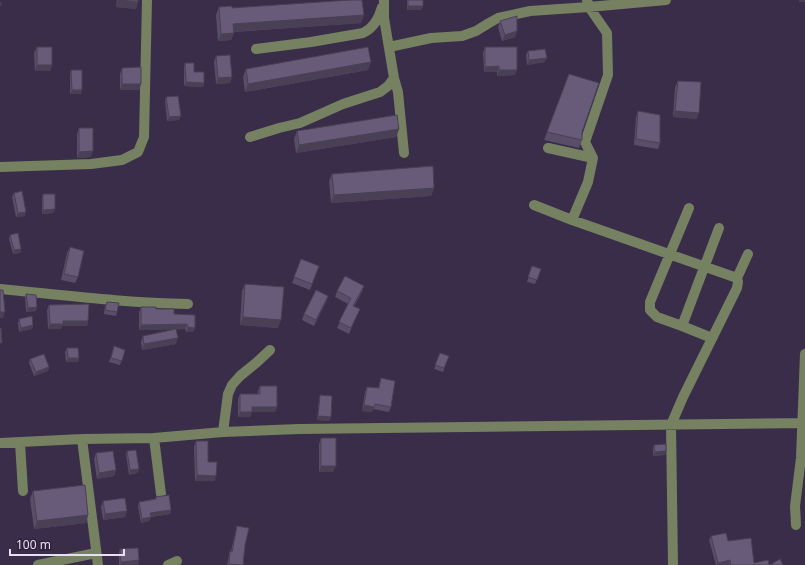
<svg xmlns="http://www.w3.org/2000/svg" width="805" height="565" viewBox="0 0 805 565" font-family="'Noto Sans',sans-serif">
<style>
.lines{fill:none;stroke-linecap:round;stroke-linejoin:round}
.minor{stroke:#758161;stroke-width:10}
.wall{fill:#594e69}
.shaded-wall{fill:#494055}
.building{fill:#685b7a;stroke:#494055}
</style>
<rect width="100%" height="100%" fill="#392d49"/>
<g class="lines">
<path class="minor" d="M384 0V18L394 78 398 92 404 153
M587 0 589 7 607 33 608 75 585 142 593 158 588 182 572 220 737 278 738 282 737 288 683 397 671 425 673 565
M389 47 431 38 462 36 476 31 489 23 498 18 530 11 589 7 666 0
M256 49 311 42 363 33C374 28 379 18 382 7
M250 137 279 128 300 123 343 104 380 92 388 86 394 78
M548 148 593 158
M0 167 91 164 122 160 138 152 144 137 147 0
M534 205 572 220
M737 278 748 254
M0 289C63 295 125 303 188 304
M682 326 657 317 650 310V302L689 208
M712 338 682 326 719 228
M223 432 228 394 232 385 240 376 256 363 270 350
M154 438 161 494
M82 439 98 565
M0 443 82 439 154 438 223 432 299 429 805 423
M20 443 23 491
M796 525 795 506 801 458 805 354
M38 565 96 553
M168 565 177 561"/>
</g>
<path class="wall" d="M117 0H138L136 9 116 7Z
M407 0H423V6L421 10H407Z
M219 7 232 8 364 15 361 23 234 32 231 40 218 41 216 15Z
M500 21 517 31 515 37 502 41 498 27Z
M37 47 52 65 50 71H35L34 53Z
M485 47 515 75 497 76V72H484L483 53Z
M528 51 545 62 527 65 526 55Z
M216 56 232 77 230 83 216 84 214 62Z
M185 63 204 83 203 87 184 86V67Z
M122 68 141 84 139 90H120V74Z
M246 69 368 70 245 92 243 77Z
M71 70 81 94H70V74Z
M569 74 582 140 579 148 544 140Z
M678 81 697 119 673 117 675 87Z
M166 97 179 120 167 121 165 101Z
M638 111 660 143 658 149 634 145 636 117Z
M79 128 91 157 77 158V134Z
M399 129 396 137 296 153 294 139 297 131Z
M332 174 434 188 431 196 331 203 329 181Z
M14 193 25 216 16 217 12 197Z
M43 194 53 213 42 214V198Z
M10 235 21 249 20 253 13 254 9 239Z
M70 247 78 277 75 283 61 280 67 253Z
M301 259 319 266 310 290 292 283Z
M532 266 541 269 535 284 527 282Z
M245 284 278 328 240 325 242 291Z
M364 286 362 292 354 307 357 315 349 334 337 328 348 304 335 297 337 291Z
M26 294 37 307 36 311 26 312 25 298Z
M328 296 326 302 314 326 302 320 304 314Z
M107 302 117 312 116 316 104 314 105 306Z
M49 305 88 321 87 326H62L61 329H48L47 310Z
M141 307 156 309 174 314 195 328 193 332H186L185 329 139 330V312Z
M19 319 33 325 32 329 19 332 18 323Z
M143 336 176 344 142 350 141 342Z
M67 348 79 358 78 362H66L65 352Z
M113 350H125L120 365 109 362Z
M440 353 449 356 443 372 434 369Z
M30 359 49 367 48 371 34 376 29 363Z
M381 378 391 407 389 412 373 409 372 412 362 411 365 392 367 387 378 388Z
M260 386 277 407 275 412H252L250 417H238V399L240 394H258V391Z
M320 395 331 417 329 421 317 420 319 400Z
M321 438 333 472H319V444Z
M196 441 208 462 215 481H195L194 447Z
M654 445 665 455 653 456V449Z
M127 451 139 469 137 473 129 475 126 455Z
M96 453 116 470 114 476 97 479 94 459Z
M33 491 88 515 86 523 34 529 30 499Z
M156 497 171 510 170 514 151 517 149 521 141 523 138 506 139 502 155 499Z
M103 501 127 511 125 517 103 520 101 507Z
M237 526 245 545 243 565H227L229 555 230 551H231L236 530Z
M711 536 728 541 754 563 769 565H729V564L725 565H716L709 540Z
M120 549 138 565H119V553Z"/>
<path class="shaded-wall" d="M118 0 138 2 136 9 116 7Z
M799 0H805V2H799Z
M0 2H2L1 6H0Z
M408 6H423L421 10H407Z
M364 15 361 23 230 32 233 24Z
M517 31 515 37 502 41 505 35Z
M234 33 231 40 218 41 221 34Z
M547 58 545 62 527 65 529 60Z
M371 62 368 70 245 92 248 84Z
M37 65H52L50 71H35Z
M499 66 497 72H484L485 67Z
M499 70H517L515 75 497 76Z
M232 77 230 83 216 84 218 78Z
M186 82 204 83 203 87 184 86Z
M122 84H141L139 90H120Z
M72 90H82L81 94H70Z
M675 111 699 113 697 119 673 117Z
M181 116 179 120 167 121 169 117Z
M399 129 396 137 296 153 299 145Z
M93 151 91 157 77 158 79 152Z
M434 188 431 196 331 203 334 195Z
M55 209 53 213 42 214 43 210Z
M26 212 25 216 16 217 18 213Z
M21 249 20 253 13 254 14 250Z
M364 286 362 292 351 312 353 306Z
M328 296 326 302 314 326 316 320Z
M37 307 36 311 26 312 28 308Z
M0 312H5L3 318H0Z
M243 317 281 320 278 328 240 325Z
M63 321H88L87 326H62L61 329H48L50 324Z
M187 324 185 329 139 330 141 325Z
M33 325 32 329 19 332 21 328Z
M188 327 195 328 193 332H186Z
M178 338 176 344 142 350 144 344Z
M68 358H79L78 362H66Z
M49 367 48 371 34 376 36 372Z
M364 405 374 407 372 412 362 411Z
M252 407H277L275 412H250Z
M240 412H252L250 417H238Z
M318 416 331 417 329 421 317 420Z
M666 451 665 455 653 456 655 452Z
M321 466H336L333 472H319Z
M139 469 137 473 129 475 130 470Z
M116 470 114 476 97 479 99 473Z
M197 475 216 476 215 481H195Z
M171 510 170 514 149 517 150 513Z
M127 511 125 517 103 520 105 514Z
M88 515 86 523 34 529 37 521Z
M151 517 149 521 141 523 142 519Z
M139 560 138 565H120L121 562Z
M730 560 729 564 725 565H717L718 563Z"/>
<path class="building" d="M118 0H138V2Z
M350 0H362L364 15 233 24 234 33 221 34 219 7 232 6V8Z
M408 0H423V6H408Z
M517 16V31L505 35 500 21Z
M37 47H52V65H37Z
M368 47 371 62 248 84 246 69Z
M485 47H517V70H499V66L485 67Z
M545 49 547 58 529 60 528 51Z
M230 55 232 77 218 78 216 56Z
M185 63H194V72H204V83L186 82Z
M141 67V84H122V68Z
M71 70H82V90H72Z
M569 74 599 83 582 132V140L547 132Z
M678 81 701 82 699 113 675 111Z
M178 96 181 116 169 117 166 97Z
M638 111 660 115V143L636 139Z
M397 115 399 129 299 145 297 131Z
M79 128H93V151L79 152Z
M433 166 434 188 334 195 332 174Z
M22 191 26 212 18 213 14 193Z
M43 194H55V209L43 210Z
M18 233 21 249 14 250 10 235Z
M70 247 84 251 78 277 64 274Z
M301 259 319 266 312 284 294 277Z
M532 266 541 269 537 280 528 277Z
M345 276 364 286 353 306 360 309 351 328 339 322 351 298 337 291Z
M245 284 284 287 281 320 243 317Z
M0 290H3L5 312H0Z
M316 290 328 296 316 320 304 314Z
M26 294 36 295 37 307 28 308Z
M107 302 119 303 117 312 105 310Z
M89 304 88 321H63V324H50L49 305Z
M141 307H156V309H174V314L195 315V328L188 327 187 324 141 325Z
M32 316 33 325 21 328 19 319Z
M0 328H1L2 343H0Z
M176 329 178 338 144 344 143 336Z
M114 346 125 350 122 361 111 358Z
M67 348H78L79 358H68Z
M440 353 449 356 444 368 435 365Z
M44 354 49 367 36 372 30 359Z
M381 378 395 381 391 407 375 404 374 407 364 405 367 387 379 388Z
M260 386H277V407H252V412H240V394H260Z
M320 395 332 396 331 417 318 416Z
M321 438H336V466H321Z
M196 441H208V462H217L216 476 197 475Z
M666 444V451L655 452 654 445Z
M136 450 139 469 130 470 127 451Z
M113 451 116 470 99 473 96 453Z
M85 485 88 515 37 521 33 491Z
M169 495 171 510 150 513 151 517 142 519 139 502 156 499V497Z
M125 498 127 511 105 514 103 501Z
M237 526 249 528 245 545 243 565 229 564 230 551 232 552Z
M726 533 728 541 751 538 754 563 768 560 769 565H731L730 560 718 563 711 536Z
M138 548 139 560 121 562 120 549Z
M780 559 783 565H770Z"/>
<path d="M10 549v6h114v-6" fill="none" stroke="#e7e0f2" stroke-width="2"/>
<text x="16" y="549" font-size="12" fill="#e7e0f2" stroke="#2f233e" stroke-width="3" paint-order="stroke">100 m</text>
</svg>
